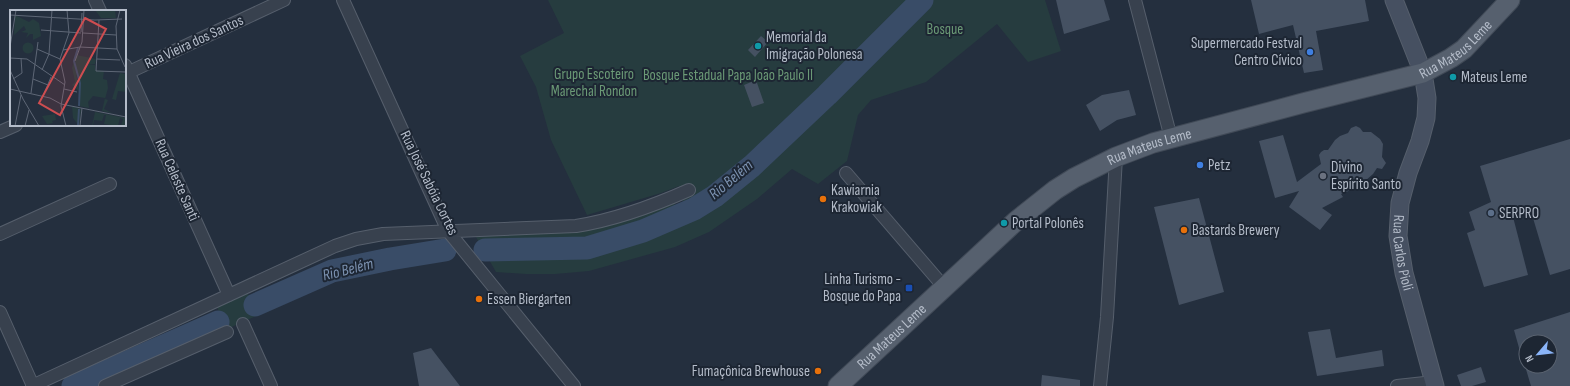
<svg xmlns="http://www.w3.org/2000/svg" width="1570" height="386" viewBox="0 0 1570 386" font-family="'Sofia Sans Condensed',sans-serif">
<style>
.green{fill:#263c3f}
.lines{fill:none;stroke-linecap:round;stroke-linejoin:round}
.river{stroke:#394c67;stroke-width:23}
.building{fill:#455162}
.street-casing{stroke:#565f6c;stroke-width:14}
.secondary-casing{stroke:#565f6c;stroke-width:19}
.primary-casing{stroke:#414a57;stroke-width:21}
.street{stroke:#38414e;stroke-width:12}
.secondary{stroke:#465061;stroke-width:17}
.primary{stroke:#56606e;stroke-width:19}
.culture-dot{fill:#0f9aa8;stroke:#1d2633;stroke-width:1.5}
.shop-dot{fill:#3f7fe0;stroke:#1d2633;stroke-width:1.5}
.worship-dot{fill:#6b7280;stroke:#1d2633;stroke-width:1.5}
.food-dot{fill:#e8710a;stroke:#1d2633;stroke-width:1.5}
.service-dot{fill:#5c6f8a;stroke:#1d2633;stroke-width:1.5}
.transit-dot{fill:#1a4fb4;stroke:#1d2633;stroke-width:1.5}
.labels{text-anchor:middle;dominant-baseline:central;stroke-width:4;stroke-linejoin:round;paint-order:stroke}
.park-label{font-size:15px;fill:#6b9a76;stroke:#1d2633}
.poi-label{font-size:15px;fill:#b4bcc9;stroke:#1d2633;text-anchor:start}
.street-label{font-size:15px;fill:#b4bcc9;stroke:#1d2633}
.water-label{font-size:16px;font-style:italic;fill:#7c92b1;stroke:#1d2633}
.inset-river{fill:none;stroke:#394c67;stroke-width:2}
.inset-road{fill:none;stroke:#5e6776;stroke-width:1}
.view{fill:#ce4d50;fill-opacity:0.15;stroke:#ce4d50;stroke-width:2}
.inset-edge{fill:none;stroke:#b4bcc9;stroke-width:2}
</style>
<rect width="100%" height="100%" fill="#242f3e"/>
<path class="green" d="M548 0H914L857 57 742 166 708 193 684 204 679 186 661 193 587 215 551 140 536 87 520 56 564 33Z
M933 0H1045L1061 51 1028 62 997 24 926 82 871 100 858 115 847 161 818 184 792 169 757 199 709 232 675 247 589 271 555 274H526L496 272 476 237 524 231 673 202 686 219 715 202 765 162 841 91Z
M247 292 258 315 227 329 216 305Z"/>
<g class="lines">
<path class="river" d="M485 250 587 248 643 231 694 209 715 196 752 166 827 95 922 0
M255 305 332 271 390 259 445 250
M73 386 218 322"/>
</g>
<path class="building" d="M1056 0H1104L1110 20 1064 34Z
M1251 0H1365L1369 21 1316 31 1323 70 1304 73 1293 25 1259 34Z
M761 36 768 42 755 57 748 50Z
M756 80 764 103 752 107 744 85Z
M1129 90 1136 115 1117 120 1100 131 1086 105 1102 95Z
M1356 126 1360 128 1363 132H1371L1380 139 1383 144 1382 157 1386 163 1382 169 1377 168 1373 174 1365 181 1355 184 1351 190 1341 194 1343 197 1322 208 1332 215 1320 230 1289 207 1299 191 1275 198 1259 141 1283 135 1297 182 1321 164 1319 155 1321 152 1324 150H1328L1335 140 1340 136 1348 133 1351 128Z
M1570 139V269L1550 275 1530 208 1512 213 1528 275 1484 287 1467 233 1475 230 1469 212 1491 202 1480 166Z
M1199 198 1224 292 1179 305 1154 207Z
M1570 312V386H1531L1525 366H1550V342H1526V362H1523L1514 330Z
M1330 329 1336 358 1382 350 1384 366 1317 376 1308 332Z
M431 348 460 386H419L413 353Z
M1481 367 1486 382 1472 386H1461L1457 375Z
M1042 375 1080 380V386H1041Z"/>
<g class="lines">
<g class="street-casing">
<path id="street" d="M95 0 100 11
M343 0 448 231 574 386
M1135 0 1171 138
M125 65 229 295
M125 74 284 0
M0 132 16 125
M846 173 944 287
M0 234 110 184
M0 312 33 386
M243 324 271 386
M32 386 335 246 356 239 383 234 576 226C614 220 653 206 689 190
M105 386 227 332
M1100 386 1107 317 1116 157
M1397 386 1434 382"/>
</g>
<g class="secondary-casing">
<g id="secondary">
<path id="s1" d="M1394 0 1423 73 1427 98 1426 118 1420 141 1408 173 1400 203 1398 236 1404 273 1435 386"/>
</g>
</g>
<g class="primary-casing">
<g id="primary">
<path id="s2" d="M838 386 1016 221 1055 190 1074 178 1116 157 1153 143 1303 103 1423 73 1451 58 1464 49 1510 0"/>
</g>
</g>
<use href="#street" class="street"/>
<use href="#secondary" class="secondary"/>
<use href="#primary" class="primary"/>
</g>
<g class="culture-dot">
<circle cx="758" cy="46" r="4"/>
<circle cx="1453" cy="77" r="4"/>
<circle cx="1004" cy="223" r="4"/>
</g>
<g class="shop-dot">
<circle cx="1310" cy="52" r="4"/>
<circle cx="1200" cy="165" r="4"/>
</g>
<circle class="worship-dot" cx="1323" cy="176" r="4"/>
<g class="food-dot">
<circle cx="823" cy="199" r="4"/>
<circle cx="1184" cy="230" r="4"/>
<circle cx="479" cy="299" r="4"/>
<circle cx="818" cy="371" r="4"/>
</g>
<circle class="service-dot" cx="1491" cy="213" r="4"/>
<rect class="transit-dot" x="905" y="284" width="8" height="8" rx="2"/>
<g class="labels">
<g class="park-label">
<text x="945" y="29">Bosque</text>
<text x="594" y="74">Grupo Escoteiro<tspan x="594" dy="17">Marechal Rondon</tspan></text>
<text x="728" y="75">Bosque Estadual Papa João Paulo II</text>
</g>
<g class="poi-label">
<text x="766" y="37">Memorial da<tspan x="766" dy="17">Imigração Polonesa</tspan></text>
<text x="1302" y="43" text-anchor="end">Supermercado Festval<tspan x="1302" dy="17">Centro Cívico</tspan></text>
<text x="1461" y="77">Mateus Leme</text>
<text x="1208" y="165">Petz</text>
<text x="1331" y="167">Divino<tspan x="1331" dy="17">Espírito Santo</tspan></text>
<text x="831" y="190">Kawiarnia<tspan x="831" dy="17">Krakowiak</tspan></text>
<text x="1499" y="213">SERPRO</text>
<text x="1012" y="223">Portal Polonês</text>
<text x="1192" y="230">Bastards Brewery</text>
<text x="901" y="279" text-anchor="end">Linha Turismo -<tspan x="901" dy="17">Bosque do Papa</tspan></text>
<text x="487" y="299">Essen Biergarten</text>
<text x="810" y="371" text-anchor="end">Fumaçônica Brewhouse</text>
</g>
<g class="street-label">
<text transform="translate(194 42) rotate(-25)">Rua Vieira dos Santos</text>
<text stroke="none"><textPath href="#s2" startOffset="721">Rua Mateus Leme</textPath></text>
<text stroke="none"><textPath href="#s2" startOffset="397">Rua Mateus Leme</textPath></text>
<text transform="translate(177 180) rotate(66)">Rua Celeste Santi</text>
<text transform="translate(429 183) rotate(64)">Rua José Sabóia Cortes</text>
<text stroke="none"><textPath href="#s1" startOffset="263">Rua Carlos Pioli</textPath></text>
<text stroke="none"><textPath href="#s2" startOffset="73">Rua Mateus Leme</textPath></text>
</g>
<g class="water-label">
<text transform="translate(731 180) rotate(-40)">Rio Belém</text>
<text transform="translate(348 270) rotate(-14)">Rio Belém</text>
</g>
</g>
<g transform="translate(10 10)">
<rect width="116" height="116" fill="#242f3e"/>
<path d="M85 0H105L106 8H91ZM5 5 19 12 23 9 29 13 31 26 23 30V24H20L16 28 18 23 11 22 16 20 14 16 4 25ZM12.5 38a5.5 5.5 0 1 1 11 0a5.5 5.5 0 1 1-11 0ZM67 38H69L64 50 69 81 62 75 65 72 62 58ZM67 45 86 49 85 54H78L85 55V60L94 61 93 69 97 70 98 78 95 89 98 90 94 99 102 103 92 101 95 88 83 86 78 92 79 98 69 96 70 74 65 52ZM110 63 115 64 116 82 108 81 106 90 102 89ZM62 96 71 99 69 116 63 108ZM85 102 115 108 116 116H111L113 109 110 108 108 116 94 114 96 105H94L92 111 84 110 83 115 88 116H82ZM45 104 46 110 42 111 43 113 37 114 32 106Z" fill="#263c3f"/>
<path class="inset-river" d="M68 38 64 51 70 73 69 96M68 116 69 99"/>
<path class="inset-road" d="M110 0 106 16 107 39 115 57M0 5 85 10 112 9M89 10 86 61 116 62M31 20 71 23M71 22 72 3M73 23 106 25M0 37 6 0M27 39 50 49M53 40 70 37 107 39M0 48 17 49 55 75M87 49 110 50M116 49V63M65 51 72 32 74 0M0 60 13 89 29 116M32 60 39 44 42 0M3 69 12 63 11 48M23 69 38 75M0 79 40 88 51 94 116 107M54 79 67 82M21 83 28 32M33 86 41 67M5 116 11 85M15 116 19 100M56 116 51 96 55 72 50 49 59 23 57 0M70 116 72 98"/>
<path class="view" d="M75 8 96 19 50 105 29 93Z"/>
<rect width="116" height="116" class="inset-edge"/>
</g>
<g transform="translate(1538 354) rotate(242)"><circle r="19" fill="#1d2633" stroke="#59626f"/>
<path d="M0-3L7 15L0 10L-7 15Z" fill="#8ab4f8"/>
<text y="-6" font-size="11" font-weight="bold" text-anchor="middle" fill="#b4bcc9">N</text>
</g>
</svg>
